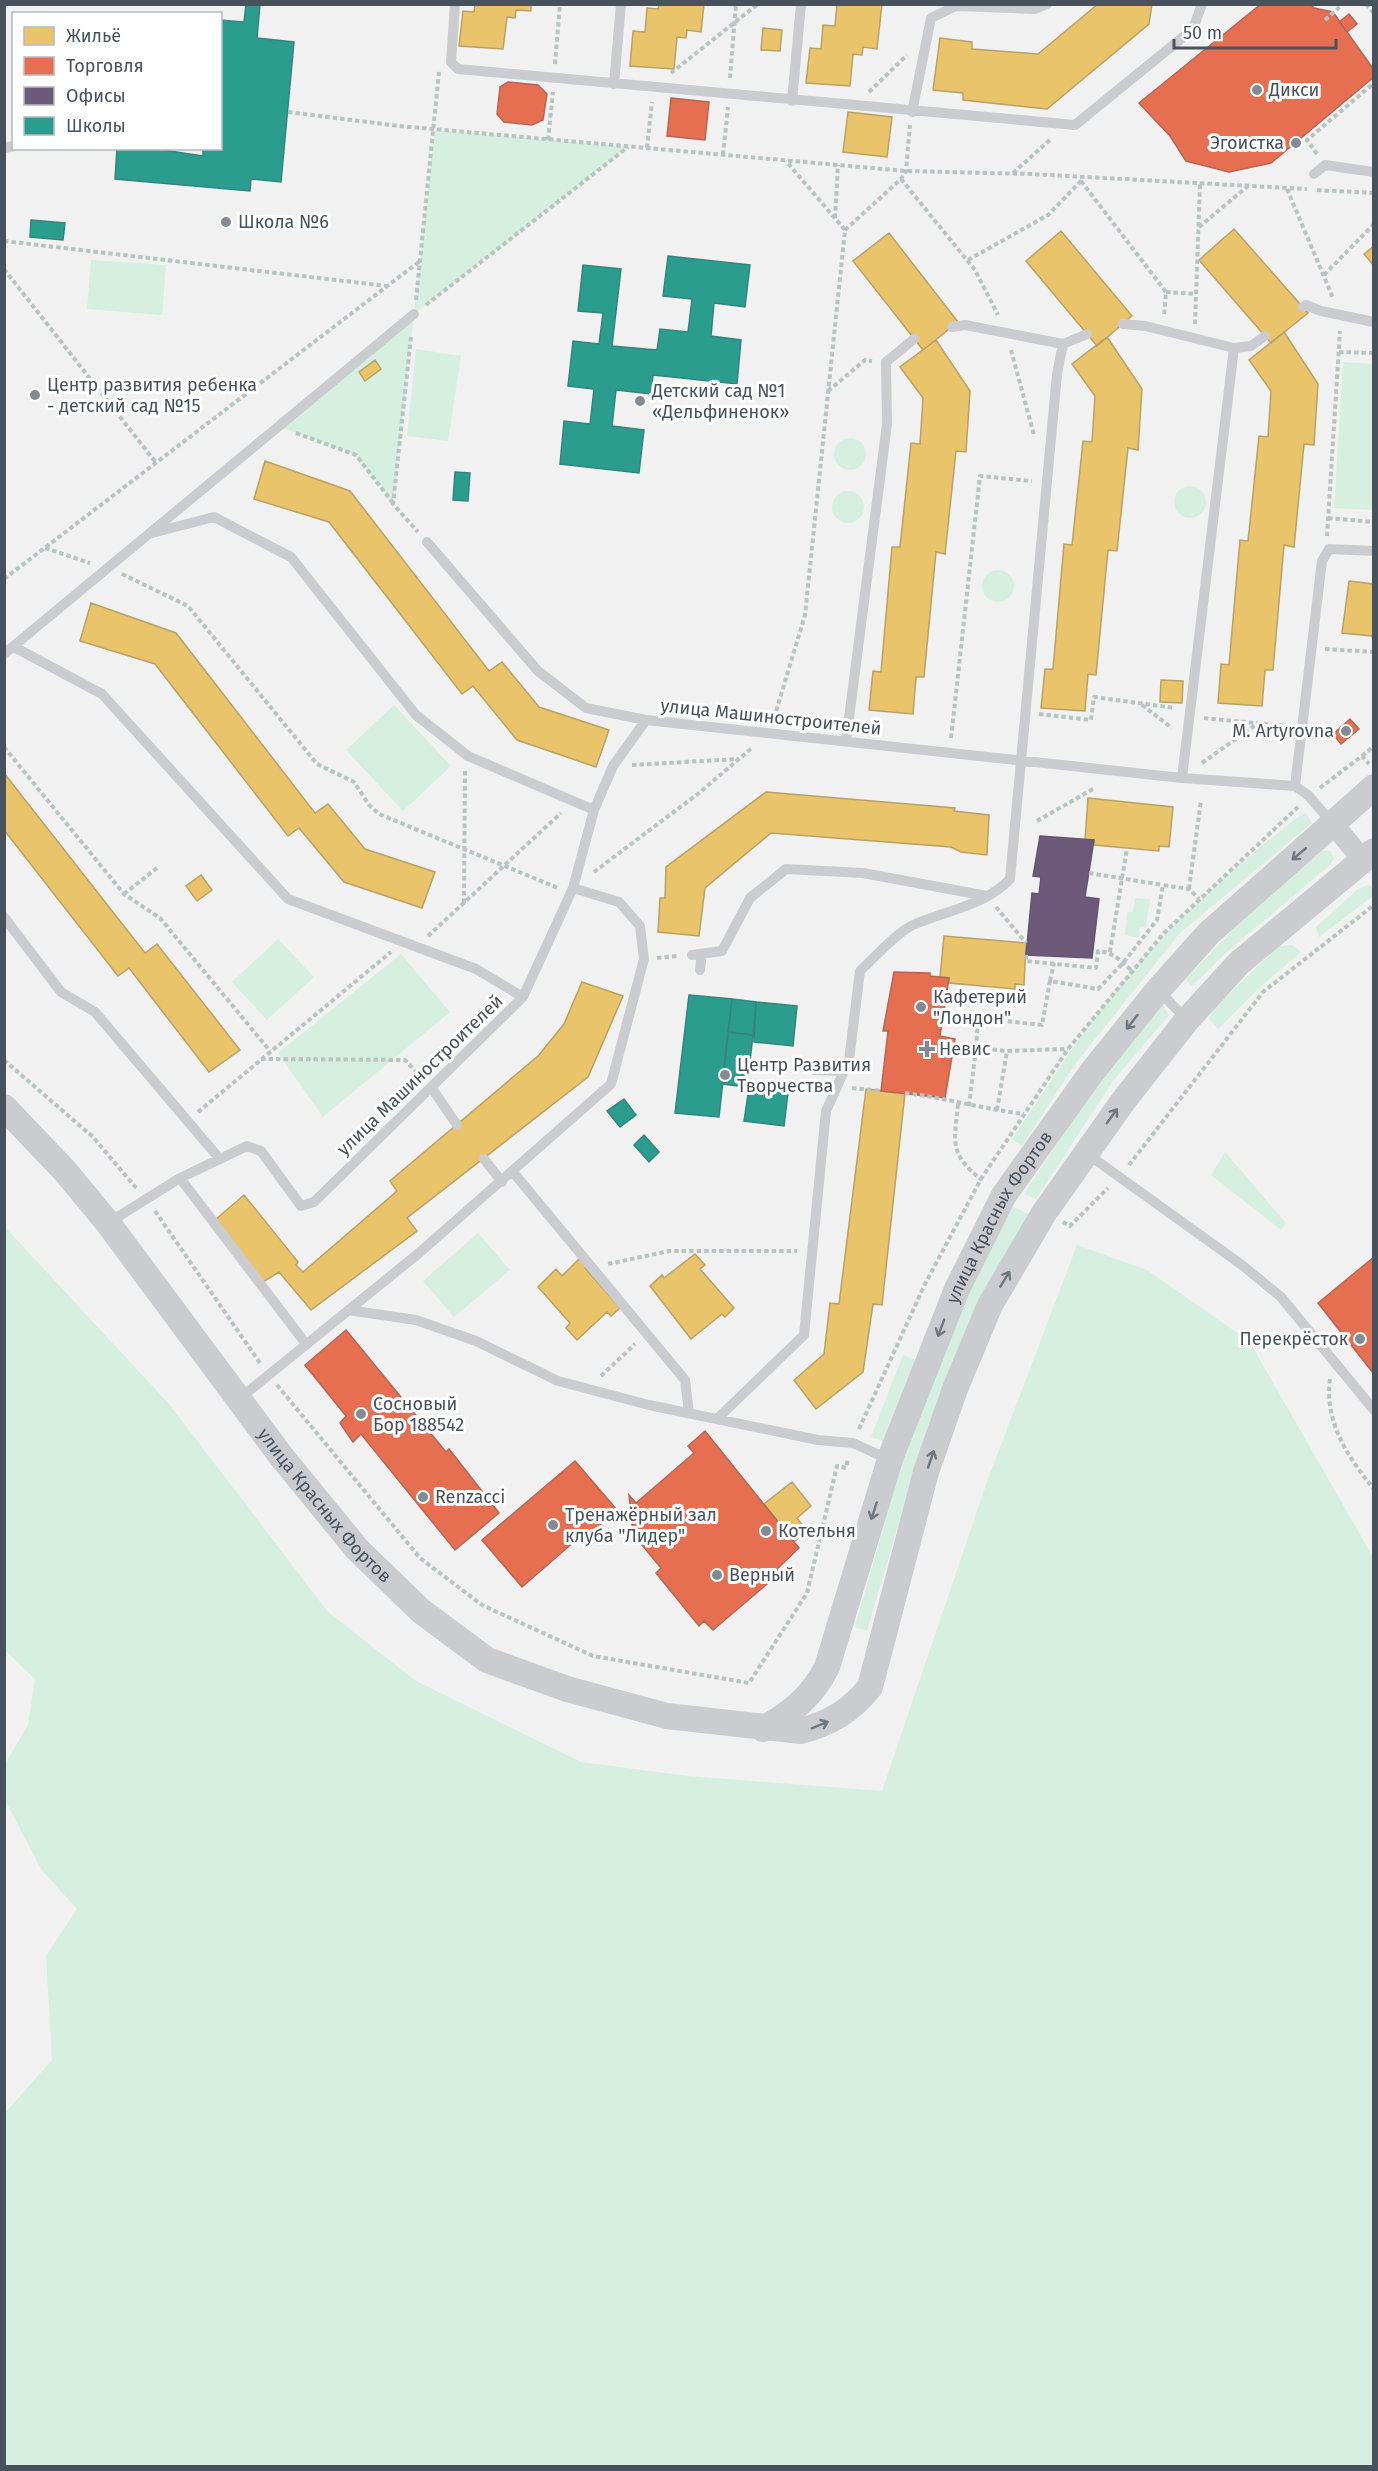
<svg xmlns="http://www.w3.org/2000/svg" width="1378" height="2471" viewBox="0 0 1378 2471" font-family="'Fira Sans',sans-serif">
<style>
.green{fill:#d6efe1}
.homes{fill:#e9c46a;stroke:#b9a266;stroke-width:1.5}
.shops{fill:#e76f51;stroke:#b76655;stroke-width:1.5}
.offices{fill:#6d597a;stroke:#625771;stroke-width:1.5}
.schools{fill:#2a9d8f;stroke:#338680;stroke-width:1.5}
.lines{fill:none;stroke-linecap:round;stroke-linejoin:round}
.path{stroke:#b8c4c1;stroke-width:4;stroke-dasharray:4.5 3;stroke-linecap:butt}
.service{stroke:#cacccf;stroke-width:10}
.minor{stroke:#cacccf;stroke-width:21}
.tertiary{stroke:#cacccf;stroke-width:26}
.oneway{stroke:#6f777f}
.poi-dot{fill:#838a91;stroke:#fff;stroke-width:2}
.labels{text-anchor:middle;dominant-baseline:central;stroke-width:6;stroke-linejoin:round;paint-order:stroke}
.poi-label{font-size:18px;fill:#48525d;stroke:#fff;text-anchor:start}
.street-label{font-size:18px;fill:#48525d;stroke:#fff}
</style>
<rect width="100%" height="100%" fill="#f1f1f1"/>
<path class="green" d="M435 130 628 147 414 314 393 504 355 455 280 427 414 314Z
M91 260 166 265 162 315 87 309Z
M416 349 461 356 448 441 407 436Z
M1343 362 1373 364V510L1334 508Z
M834 454a16 16 0 1 1 32 0a16 16 0 1 1-32 0Z
M1174 502a16 16 0 1 1 32 0a16 16 0 1 1-32 0Z
M832 507a16 16 0 1 1 32 0a16 16 0 1 1-32 0Z
M982 586a16 16 0 1 1 32 0a16 16 0 1 1-32 0Z
M394 705 451 766 403 811 346 750Z
M1305 812 1312 823 1180 933 1076 1063 1022 1146 1012 1139C1036 1104 1059 1068 1083 1033 1143 949 1222 874 1305 812Z
M1323 850 1330 851 1334 858 1330 865 1228 951 1192 986 1185 980 1248 914Z
M1368 885 1373 887V896L1319 937 1316 927 1358 889Z
M1135 898 1150 899 1146 928 1140 927 1139 938 1125 935 1127 912H1133Z
M278 939 314 977 267 1020 232 982Z
M1292 945 1301 952 1259 988 1218 1029 1209 1019 1214 1008 1279 946Z
M401 954 450 1012 323 1117 278 1053Z
M1160 1001 1169 1015 1113 1081 1036 1199 1024 1194 1104 1072Z
M1225 1152 1286 1223 1281 1230 1211 1175Z
M1013 1207 1029 1214 916 1465 867 1631 855 1627 903 1458 966 1296Z
M5 1227 169 1404 328 1612 416 1681 581 1762 688 1776 882 1791 988 1479 1077 1245 1147 1270 1249 1341 1373 1557V2466H5V2113L52 2060 46 1956 77 1909 41 1869 5 1800V1764L28 1725 35 1679 5 1650Z
M478 1233 510 1270 454 1317 423 1281Z
M903 1355 923 1363 892 1444 871 1437Z"/>
<path class="homes" d="M475 4H531V11L516 10 515 18 507 17 503 49 459 46 463 11 474 12Z
M659 4H704L701 32 687 30 686 38 677 37 674 69 630 66 633 31 645 32 647 8 658 9Z
M837 4H882L877 49 863 47 862 55 853 54 850 86 806 83 810 48 821 49 823 25 835 26Z
M1098 4H1152L1149 24 1047 109 963 100V93L933 90 940 38 972 42V49L1038 54Z
M763 28 782 30 780 51 761 50Z
M848 112 892 117 887 157 843 152Z
M1234 229 1308 313 1271 343 1199 260Z
M1061 231 1132 316 1097 346 1026 261Z
M889 233 958 322 923 350 853 261Z
M1374 246V266L1364 254Z
M1284 332 1318 384 1314 445 1304 444 1294 547 1284 545 1273 670H1265L1262 706 1218 703 1221 664 1229 665 1240 540 1248 541 1259 436 1268 437 1271 391 1249 360Z
M1107 337 1142 389 1138 450 1128 448 1117 551 1108 550 1096 675 1088 674 1085 711 1041 708 1045 669H1053L1064 544 1072 545 1083 441 1092 442 1095 396 1072 364Z
M936 340 970 391 966 452 956 451 945 554 936 552 924 677H916L913 714 869 710 873 671 881 672 892 547H900L911 443 920 444 923 398 900 367Z
M375 360 381 369 365 381 359 372Z
M265 461 350 491 489 671 502 662 539 707 609 730 596 767 517 740 473 686 462 694 329 522 254 499Z
M1349 581 1374 584V644L1372 636 1342 633Z
M91 603 176 633 315 813 328 804 365 849 435 872 422 908 344 882 299 828 288 836 155 664 80 641Z
M1161 680 1183 681 1182 703 1160 702Z
M4 773 145 953 157 944 240 1050 209 1072 129 968 118 976 4 830Z
M766 792 955 808 954 811 989 815 987 855 961 852 951 847 771 833 705 888 699 936 658 932 660 898H665L666 867Z
M1088 798 1173 807 1169 847 1159 846V851L1094 845V840H1085Z
M201 875 212 890 197 901 186 886Z
M944 936 1026 943 1024 985 1015 984V989L949 983V978L940 977Z
M582 982 623 996 588 1077 407 1218 417 1231 311 1310 279 1272 263 1282 215 1220 244 1195 298 1262 296 1265 303 1272 397 1191 390 1181 538 1056 564 1024Z
M866 1089 905 1093 882 1305 873 1304 863 1372 816 1409 794 1380 824 1354 830 1303 839 1304Z
M695 1254 705 1265 700 1269 734 1308 725 1317 722 1314 691 1339 650 1286 662 1275 664 1278Z
M581 1257 588 1265 585 1268 620 1308 611 1316 607 1312 577 1340 566 1328 570 1323 538 1287 556 1269 562 1276Z
M792 1482 811 1506 797 1518 807 1531 794 1542 764 1504Z"/>
<path class="shops" d="M1261 4H1310L1314 8 1333 12 1374 70V77L1271 163 1229 172 1186 161 1170 136 1139 103Z
M1349 14 1357 24 1347 32 1339 22Z
M508 82 538 85 547 94 543 120 532 125 504 122 497 114 500 87Z
M671 98 709 102 705 140 667 136Z
M1350 719 1359 729 1341 744 1333 734Z
M894 972 930 973V976L949 978 940 1036 955 1039 945 1098 881 1091 888 1031H883Z
M1374 1257V1374L1318 1303Z
M346 1330 446 1452 449 1449 499 1513 455 1550 361 1434 353 1442 340 1423 346 1416 305 1365Z
M705 1431 799 1548 777 1569 780 1573 713 1630 704 1621 699 1626 656 1573 661 1568 633 1534 629 1495 636 1503 694 1453 688 1446Z
M575 1461 617 1510 600 1524 603 1527 588 1540 583 1534 522 1587 482 1540Z"/>
<path class="offices" d="M1040 836 1094 840 1085 897 1099 899 1092 958 1026 955 1032 893 1039 894 1041 877 1033 876Z"/>
<path class="schools" d="M246 4H260L257 38 294 42 281 182 251 179 250 191 115 179 117 148H150L203 156V148H220V20L244 22Z
M31 220 65 223 63 240 30 237Z
M668 256 750 265 745 307 714 303 711 336 741 340 737 384 653 375 651 394 616 390 612 426 644 430 639 473 560 464 564 421 590 424 594 389 568 386 573 341 599 344 603 313 578 311 583 265 621 269 612 346 657 350 660 329 688 332 692 299 663 296Z
M455 472 470 473 468 501 453 500Z
M689 995 732 999 719 1117 675 1113Z
M732 999 756 1002 753 1035 728 1032Z
M756 1002 797 1006 793 1046 754 1042Z
M728 1032 753 1035 747 1087 722 1084Z
M750 1081 789 1085 784 1126 744 1121Z
M624 1099 636 1115 620 1127 607 1111Z
M644 1135 659 1152 649 1162 634 1145Z"/>
<g class="lines">
<path class="path" d="M1366 4 1374 14
M1325 20 1343 4
M555 64 560 4
M671 73 758 4
M730 78 736 4
M869 92 907 55
M288 112 399 126 906 171 1031 174 1307 189
M548 140 553 92
M647 148 652 102
M1317 154 1307 140 1374 83
M723 155 728 107
M1013 173 1052 138
M901 179 975 270 998 315
M1081 181 1166 292 1164 317
M1287 189 1333 298
M1317 190 1374 193
M835 218 838 165
M1199 227 1248 186
M845 230 901 179 906 171 910 125
M4 241 387 286
M968 260 1048 215 1082 180
M4 269 157 464
M1324 275 1374 224
M1166 292 1196 294
M416 300 439 72
M426 305 628 147
M1195 324 1200 184
M411 337 393 504 418 532
M1011 350 1034 435
M1339 352 1374 353
M828 391 865 360 872 361
M296 433 356 455 393 503
M1328 518 1374 522
M1327 536 1340 331
M45 548 90 563
M122 574 188 606 317 764 354 782 369 805 379 814 558 888
M4 579 420 261
M1325 649 1374 652
M1142 705 1172 728
M1039 714 1091 720 1094 697 1175 708
M774 718 805 615 845 230 786 161
M1204 718 1286 726
M951 738 980 476 1032 481
M4 747 124 894 160 918 270 1051
M1362 756 1374 746
M1202 763 1257 724
M632 765 738 759
M1320 788 1362 756 1369 764
M1037 821 1093 789
M594 872 699 793 753 747
M1089 873 1163 885
M1189 889 1201 800
M124 894 157 868
M464 903 465 769
M996 907 1026 943
M428 936 561 813
M1110 952 1127 848
M1026 955V961L1096 968 1098 951C1113 952 1121 961 1132 971
M657 958 677 956
M1050 981 1054 963
M976 1048 978 1018 1042 1025 1050 981 1098 989 1123 963 1157 920 1163 885 1189 889 1199 899
M261 1059 405 1060 421 1077
M4 1060 93 1137 137 1189
M852 1088 881 1091
M905 1093C946 1098 984 1109 1024 1114
M958 1104C954 1143 949 1154 982 1180
M969 1106 976 1048 1007 1051 1068 1049
M997 1110 1007 1051
M198 1112 391 952
M1129 1165 1263 992 1374 905
M155 1211 260 1363
M1063 1222 1070 1226 1108 1188
M608 1264 669 1251H797
M601 1376 635 1344
M1330 1379C1324 1421 1348 1458 1374 1489
M277 1385 420 1558 482 1605 593 1656 749 1683 807 1593 837 1466 846 1468 848 1458
M859 1429 925 1284 981 1179 1068 1049 1164 933 1298 807"/>
<path class="service" d="M455 4 451 62 458 69 1075 125 1193 29 1202 4
M614 84 621 4
M792 101 801 4
M912 112 931 18 956 6 1035 9 1047 4
M4 148 14 146
M1314 174 1325 165 1374 172
M1303 307 1306 305 1321 311 1374 322
M1123 324 1145 326 1234 348 1251 346 1265 336
M952 327 965 325 1063 344 1087 334
M152 533 214 517 291 557 416 715 468 756 594 810
M427 542 538 671 586 708 646 720
M14 647 102 694 288 899 476 969 523 997
M4 654 414 314
M846 741 887 424 886 362 914 339
M1182 778 1234 348
M1295 786 1322 561 1329 549 1374 551
M4 917 61 992 95 1012 219 1158
M692 955 722 951 750 898 786 869 863 873 987 896
M700 970 702 954
M1158 990 1187 1020
M814 1070 844 1071
M431 1087 457 1125
M1086 1153 1242 1265 1281 1297 1374 1410
M484 1159 502 1182
M513 1172 685 1380 689 1413
M180 1178 306 1344
M108 1223 180 1178 247 1146 261 1151 301 1206 314 1202 523 997 573 888 594 810 613 766 646 720 1182 778 1295 786 1309 796 1332 823
M348 1310 416 1320 476 1341 558 1381 649 1405 818 1440 853 1443 877 1454 891 1456
M239 1399 419 1253 611 1084 644 959 640 926 619 902 573 888
M718 1418 804 1335 826 1111 849 1060 860 971C874 958 896 933 913 925 945 911 986 905 1010 879L1057 374 1063 344"/>
<path class="minor" d="M1333 824 1363 860"/>
<g class="tertiary">
<path id="s1" d="M4 1107 65 1171 108 1223 281 1456 357 1549 421 1611 487 1660 567 1689 667 1716 800 1731C829 1724 851 1711 870 1687L926 1472 955 1389 990 1305 1044 1213 1124 1100 1187 1020 1239 963 1374 851"/>
<path id="s2" d="M763 1729C791 1713 812 1697 827 1667L891 1456 957 1289 1004 1195 1092 1072 1158 990 1209 933 1374 787"/>
</g>
</g>
<defs><path id="oneway-shaft" d="M-6 0H5M1.5-3L5.5 0L1.5 3" fill="none" stroke-width="1.6" stroke-linecap="round" stroke-linejoin="round" transform="scale(1.5)"/></defs>
<g class="oneway">
<use href="#oneway-shaft" transform="translate(1299 854) rotate(140)"/>
<use href="#oneway-shaft" transform="translate(1132 1022) rotate(128)"/>
<use href="#oneway-shaft" transform="translate(1112 1116) rotate(-54)"/>
<use href="#oneway-shaft" transform="translate(1005 1279) rotate(-59)"/>
<use href="#oneway-shaft" transform="translate(941 1328) rotate(111)"/>
<use href="#oneway-shaft" transform="translate(931 1459) rotate(-71)"/>
<use href="#oneway-shaft" transform="translate(874 1511) rotate(108)"/>
<use href="#oneway-shaft" transform="translate(820 1725) rotate(-22)"/>
</g>
<g class="poi-dot">
<circle cx="1257" cy="90" r="6"/>
<circle cx="1296" cy="143" r="6"/>
<circle cx="226" cy="222" r="6"/>
<circle cx="35" cy="395" r="6"/>
<circle cx="640" cy="401" r="6"/>
<circle cx="1346" cy="731" r="6"/>
<circle cx="921" cy="1007" r="6"/>
<path d="M924 1040h6v6h6v6h-6v6h-6v-6h-6v-6h6z"/>
<circle cx="725" cy="1075" r="6"/>
<circle cx="1360" cy="1339" r="6"/>
<circle cx="361" cy="1414" r="6"/>
<circle cx="423" cy="1497" r="6"/>
<circle cx="553" cy="1525" r="6"/>
<circle cx="766" cy="1531" r="6"/>
<circle cx="717" cy="1575" r="6"/>
</g>
<g class="labels">
<g class="poi-label">
<text x="1269" y="90">Дикси</text>
<text x="1284" y="143" text-anchor="end">Эгоистка</text>
<text x="238" y="222">Школа №6</text>
<text x="47" y="385">Центр развития ребенка<tspan x="47" dy="21">- детский сад №15</tspan></text>
<text x="652" y="391">Детский сад №1<tspan x="652" dy="21">«Дельфиненок»</tspan></text>
<text x="1334" y="731" text-anchor="end">M. Artyrovna</text>
<text x="933" y="997">Кафетерий<tspan x="933" dy="21">"Лондон"</tspan></text>
<text x="939" y="1049">Невис</text>
<text x="737" y="1065">Центр Развития<tspan x="737" dy="21">Творчества</tspan></text>
<text x="1348" y="1339" text-anchor="end">Перекрёсток</text>
<text x="373" y="1404">Сосновый<tspan x="373" dy="21">Бор 188542</tspan></text>
<text x="435" y="1497">Renzacci</text>
<text x="565" y="1515">Тренажёрный зал<tspan x="565" dy="21">клуба "Лидер"</tspan></text>
<text x="778" y="1531">Котельня</text>
<text x="729" y="1575">Верный</text>
</g>
<g class="street-label">
<text transform="translate(771 717) rotate(6)">улица Машиностроителей</text>
<text transform="translate(420 1075) rotate(-44)">улица Машиностроителей</text>
<text stroke="none"><textPath href="#s2" startOffset="574">улица Красных Фортов</textPath></text>
<text stroke="none"><textPath href="#s1" startOffset="512">улица Красных Фортов</textPath></text>
</g>
</g>
<rect width="1378" height="2471" fill="none" stroke="#48525d" stroke-width="12"/>
<rect x="12" y="12" width="210" height="138" fill="#ffffff" stroke="#b6babe" stroke-width="1.5"/>
<rect x="24" y="27" width="30" height="18" fill="#e9c46a" stroke="#b6babe" stroke-width="1.5"/>
<text x="66" y="42" font-size="18" fill="#48525d">Жильё</text>
<rect x="24" y="57" width="30" height="18" fill="#e76f51" stroke="#b6babe" stroke-width="1.5"/>
<text x="66" y="72" font-size="18" fill="#48525d">Торговля</text>
<rect x="24" y="87" width="30" height="18" fill="#6d597a" stroke="#b6babe" stroke-width="1.5"/>
<text x="66" y="102" font-size="18" fill="#48525d">Офисы</text>
<rect x="24" y="117" width="30" height="18" fill="#2a9d8f" stroke="#b6babe" stroke-width="1.5"/>
<text x="66" y="132" font-size="18" fill="#48525d">Школы</text>
<path d="M1174 39v9h162v-9" fill="none" stroke="#48525d" stroke-width="3"/>
<text x="1183" y="39" font-size="18" fill="#48525d" stroke="#ffffff" stroke-width="4.5" paint-order="stroke">50 m</text>
</svg>
